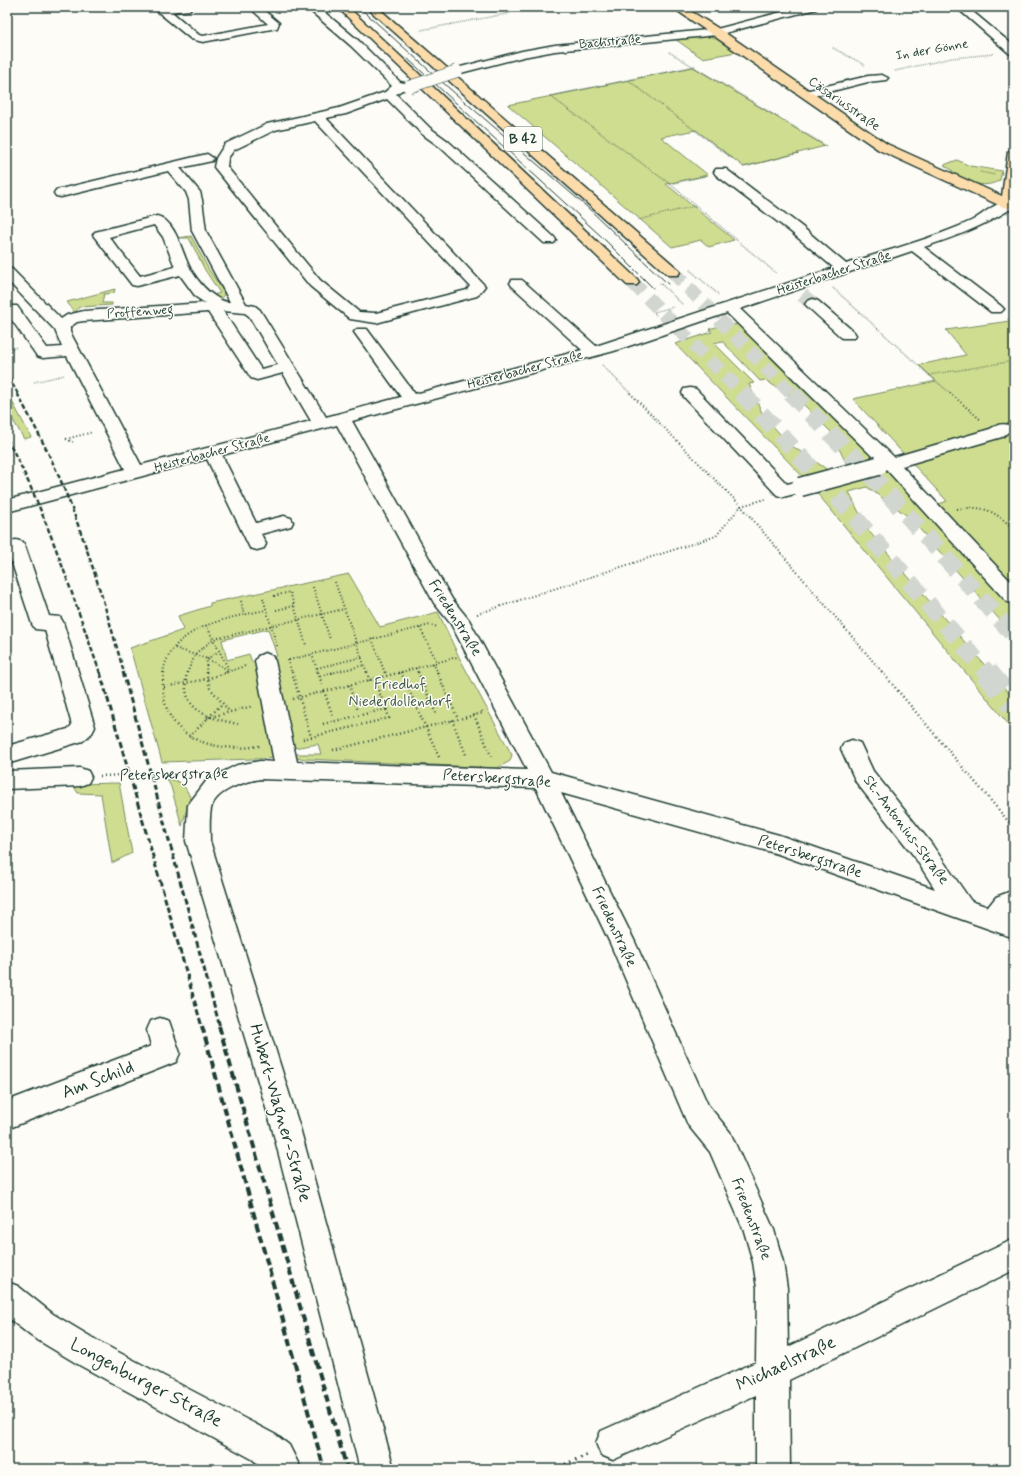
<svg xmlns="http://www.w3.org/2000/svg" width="1021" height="1476" viewBox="0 0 1021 1476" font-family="Mynerve,sans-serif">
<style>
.green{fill:#cfdd91;stroke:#778d62;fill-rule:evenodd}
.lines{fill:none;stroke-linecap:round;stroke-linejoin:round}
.minor-tunnel{stroke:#d1d6d0;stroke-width:14;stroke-dasharray:14 8;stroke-linecap:butt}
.highway-tunnel-far2{stroke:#d1d6d0;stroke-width:14;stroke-dasharray:14 8;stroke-linecap:butt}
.highway-tunnel-far1{stroke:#d1d6d0;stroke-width:18;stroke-dasharray:18 10;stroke-linecap:butt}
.highway-tunnel{stroke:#d1d6d0;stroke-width:24;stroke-dasharray:24 12;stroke-linecap:butt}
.minor-casing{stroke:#1f3d34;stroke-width:3}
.major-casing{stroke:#1f3d34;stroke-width:3}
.highway-casing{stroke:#1f3d34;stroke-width:3}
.path-far3{stroke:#1f3d34;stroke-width:1.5;stroke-dasharray:0.5 1.5;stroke-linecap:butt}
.path-far2{stroke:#1f3d34;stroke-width:2;stroke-dasharray:1 2.5;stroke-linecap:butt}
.path-far1{stroke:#1f3d34;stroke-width:2.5;stroke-dasharray:1 3;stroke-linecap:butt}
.path{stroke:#1f3d34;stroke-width:3.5;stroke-dasharray:1.5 4;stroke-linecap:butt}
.minor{fill:#fdfcf7;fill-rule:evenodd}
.major{fill:#fddcac;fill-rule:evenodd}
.highway{fill:#fddcac;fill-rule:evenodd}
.tram{stroke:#1f3d34;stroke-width:1}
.rail-far3{stroke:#1f3d34;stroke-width:2;stroke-dasharray:4 2;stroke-linecap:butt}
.rail-far2{stroke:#1f3d34;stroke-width:2.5;stroke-dasharray:5 2.5;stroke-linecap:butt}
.rail-far1{stroke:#1f3d34;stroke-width:3;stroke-dasharray:6 3;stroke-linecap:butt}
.rail{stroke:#1f3d34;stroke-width:4;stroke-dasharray:8 4;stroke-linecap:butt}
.minor-bridge-far1-casing{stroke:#1f3d34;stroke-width:13;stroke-linecap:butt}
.minor-bridge-casing{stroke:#1f3d34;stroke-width:21;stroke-linecap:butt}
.minor-bridge-far1{stroke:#fdfcf7;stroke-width:12}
.minor-bridge{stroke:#fdfcf7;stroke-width:18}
.labels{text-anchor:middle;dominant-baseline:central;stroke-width:3;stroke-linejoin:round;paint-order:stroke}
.far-street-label{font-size:13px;fill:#1f3d34;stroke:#fdfcf7}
.shield{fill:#fdfcf7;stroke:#62766e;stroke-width:1}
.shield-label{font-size:14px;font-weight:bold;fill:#1f3d34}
.street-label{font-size:15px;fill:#1f3d34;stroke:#fdfcf7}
.park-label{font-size:15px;fill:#425d47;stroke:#fdfcf7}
.near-street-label{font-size:18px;fill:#1f3d34;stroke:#fdfcf7}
</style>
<rect width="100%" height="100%" fill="#fdfcf7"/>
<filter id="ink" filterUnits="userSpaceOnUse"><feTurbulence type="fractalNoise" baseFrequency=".025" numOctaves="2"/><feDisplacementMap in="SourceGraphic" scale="8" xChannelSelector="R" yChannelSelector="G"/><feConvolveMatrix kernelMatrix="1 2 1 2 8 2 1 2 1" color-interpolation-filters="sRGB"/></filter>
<g filter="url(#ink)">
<path class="green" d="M713 36 737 52 702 58 675 39Z
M693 67 825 146 744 167 696 130 661 137 708 175 666 184 734 240 709 247 701 240 672 247 508 105Z
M957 160 970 166 1002 171 1000 180C983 191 965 180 949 173L953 171 944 165Z
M191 236 209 270 224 292V295L219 300 210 296 220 293 205 270 189 238H178Z
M115 289 114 293 104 294 102 303H112V305L79 307 75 313 67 302Z
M1010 321 1014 325V589L939 504 947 501 853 399 936 381 919 365 966 355 946 330Z
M731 323 733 325 743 323 881 461 806 480 675 344 712 332 709 329ZM722 341 760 381 765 380 804 405 831 432 847 465 828 470 789 444 763 415 749 384 754 383 714 343Z
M7 392 31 437 24 439 7 410V406L12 404 7 396Z
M886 468 1014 609V636L909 517 867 487 849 492 867 529 1014 699V731L812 487Z
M349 574 380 627 438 612 459 657 512 755 510 761 498 768 285 758 162 762 130 648 183 630 178 616 210 606V603ZM268 629 277 656 252 662 249 654 227 660 222 640ZM318 744 321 754H294L293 748Z
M167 779C181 780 185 786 190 797L182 826 171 787Z
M119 783 132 853 112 863 101 794 78 793 73 785 75 784Z"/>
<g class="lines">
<path class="minor-tunnel" d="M802 295 813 304"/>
<path class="highway-tunnel-far2" d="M673 272 792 394
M632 282 743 394"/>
<path class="highway-tunnel-far1" d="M742 393 833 492 987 673
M791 393 874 478 1014 635"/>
<path class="highway-tunnel" d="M986 672 1014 705"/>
<g class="minor-casing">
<path id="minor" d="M152 7H194L189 10 172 12 199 35 203 36 268 24 249 7H260L279 23 277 28 203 42 191 39Z
M306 7H318L359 41 400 82 413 85 415 87 413 89 402 90 396 94 430 128 448 141 554 237 556 240 554 243H544L440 147 422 134 387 99 346 114 326 118 485 286 477 296 376 323 350 319 310 286 214 167 216 158 225 144 267 124 339 108 385 92 392 86 351 46ZM315 121 470 286 467 290 376 313 359 312 320 280 227 167 228 158 234 150 275 130Z
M800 7H817L816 9 717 35 555 51 523 57 457 74 451 71 453 69 522 51 555 45 717 29Z
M956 7H967L1014 46V55L1010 54Z
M882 75 888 78 886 80 868 82 805 98 799 94 801 92 868 76Z
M207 154 213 158 212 161 180 168 200 192 202 200 206 231 246 304 255 306 260 310 326 417 401 397 354 332 357 329H367L415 394 582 350 512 286 510 283 512 280H522L596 346 834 268 791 232 716 175 714 172 716 169H726L801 226 846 264C888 250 932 239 971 221 983 215 1000 197 1014 202V211L1009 210C982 227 954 237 924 247L1001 306 1004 309 1001 312H991L912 251 740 309 894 457 990 429C997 425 1001 423 1009 425L1012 429 1002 437 902 466 1014 585V604L1007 602 886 469 878 471 872 470 869 466 872 462 877 461 727 313 614 351 352 421 452 599 469 620 551 772 779 835 935 889 914 856 856 782 841 749 844 743 852 740 860 743 873 771 930 842 971 901 988 907 996 897 1014 890V912L1011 915 1014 916V938L778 854 561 793 635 942 708 1105 730 1132 774 1230 783 1262 787 1288 788 1347 1014 1239V1270L789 1380 790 1469H756V1395L613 1460 601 1455 596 1443 601 1431 756 1362 757 1288 753 1262 744 1231 710 1152 688 1125 610 943 536 788 260 779C244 782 215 790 211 809 209 819 210 831 210 841L300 1128 394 1469H360L272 1128 186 841 188 805 207 780 237 765 260 761 274 762 255 661 258 656 265 653 272 656 275 661 297 762 527 770 451 624 434 603 337 425 222 455 256 523 284 516 291 518 293 522 291 526 261 534 266 544 264 548 257 550 250 548 248 544 207 459 7 512V500L125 469 67 356 43 358 37 356 7 313V306H17L47 348 62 347 55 330 7 280V268L12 269 61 319 67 315 84 311 205 303 196 297 180 275 137 286 132 285 93 235 95 232 157 216C177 221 182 255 191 270 198 281 205 290 216 297 221 300 224 302 230 302L192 231 189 200 186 192 168 171 61 197 56 196 54 193 56 190ZM154 225 163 237 175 267 140 276 109 237ZM223 311 245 313 249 316 278 365 261 369ZM208 312 251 378 257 380 283 373 311 421 141 465 70 332V327L77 322 84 321Z
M813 299 818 301 854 332 856 335 854 338H842L808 307 805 304 808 301Z
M690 388 696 389 787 484 800 481 806 483 809 487 806 491 783 497 777 495 684 397 682 393 684 389Z
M16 540 23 542 25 546 49 616 60 617 63 622 95 727 92 733 83 741 7 764V746L68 729 72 725 45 630 35 629 32 624 9 554H7V542Z
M80 768 88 771 91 777 88 783 80 786 7 789V771Z
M160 1018 169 1021 180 1053 176 1062 7 1129V1101L151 1046 147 1030 151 1021Z
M7 1282 18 1286 53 1314 103 1344 276 1435 289 1445 301 1469H265L252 1459 81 1366 31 1336 7 1317Z"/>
</g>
<g class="major-casing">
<path id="major" d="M672 7H684L721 30 887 144 1002 196 1008 152 1014 148V205L1008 208 1003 207 879 150Z"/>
</g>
<g class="highway-casing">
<path id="highway" d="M337 7H348L637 279 639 282 637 285H627Z
M366 7H377L678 269 680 272 678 275H668Z"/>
</g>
<path class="path-far3" d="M421 30 511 13
M833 48 865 65
M669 52 828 147
M695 66 550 96 670 184 776 273
M895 71 952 58 994 54
M628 80 733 159
M743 167 799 153
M980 172 995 175
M670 184 705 176
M638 220 695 206
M690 270 719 295
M660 283 683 305
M833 288 929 375 1014 361
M656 315 654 312 673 307
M1008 319 1014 324
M8 350 17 347
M602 365 631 394
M929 375 951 394
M34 382 65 375"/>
<path class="path-far2" d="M630 393 741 506 883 673
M950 393 981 420
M66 439 93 432
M66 439 73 442
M957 509C985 505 994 511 1014 529
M335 582 367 673
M313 587 330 639
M274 596 290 592 306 645
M263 598 277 646
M241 601 244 615
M276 610 294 606
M477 614 716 536 741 506 766 499
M206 625 229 670
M420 628 437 662
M372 639 385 673
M175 648 207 659 229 670
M312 654 318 673
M288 660 292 673
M289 660 430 625 438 627
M433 663 438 673
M317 668 362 657
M416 668 418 673
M163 673C170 626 229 618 266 610
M187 673 196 653 214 639 344 609
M206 673 207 659 219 651
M224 673 245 666
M331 673 365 665
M398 673 457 657"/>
<path class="path-far1" d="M164 672C155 735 208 754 260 746
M187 672C179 711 208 718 238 724
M206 672 210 688 229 711
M292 672 311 737
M318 672 322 684
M367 672 370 681
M385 672 386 675
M401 672 439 757
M418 672 436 714
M437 672 458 719
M882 672 1014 828
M320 676 335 672
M349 685 358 711
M164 687 207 679 227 672
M324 691 333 716
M293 699 402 672
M474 715 492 758
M207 718 253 706
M452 720 467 757
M323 724 386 709 374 680
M189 737 222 704
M303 739 389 718 386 709
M333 750 483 713 482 711
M100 776 199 772"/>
<path class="path" d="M555 1469 589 1454"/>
<use href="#minor" class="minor"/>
<use href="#major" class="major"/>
<use href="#highway" class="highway"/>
<path class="tram" d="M359 7 450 89 587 207 668 284
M408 59 602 237 653 288"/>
<path class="rail-far3" d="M7 374 18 394"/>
<path class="rail-far2" d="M17 393C34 425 52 458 65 491 89 550 107 612 124 673
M7 439C47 513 72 595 100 673"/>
<path class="rail-far1" d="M100 672 202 1027
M123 672 220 1027"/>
<path class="rail" d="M202 1026 324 1469
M219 1026 347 1469"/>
<g class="minor-bridge-far1-casing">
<path id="minor-bridge-far1" d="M409 87 457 71"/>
</g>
<g class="minor-bridge-casing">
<path id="minor-bridge" d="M800 487 878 466"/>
</g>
<use href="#minor-bridge-far1" class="minor-bridge-far1"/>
<use href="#minor-bridge" class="minor-bridge"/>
</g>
</g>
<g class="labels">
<g class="far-street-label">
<text transform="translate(610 42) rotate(-5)">Bachstraße</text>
<text transform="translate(932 50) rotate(-10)">In der Gönne</text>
<text transform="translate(844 104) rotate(35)">Cäsariusstraße</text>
<text transform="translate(834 273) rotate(-18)">Heisterbacher Straße</text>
<text transform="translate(140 312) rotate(-4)">Proffenweg</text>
<text transform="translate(525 370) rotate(-15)">Heisterbacher Straße</text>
<text transform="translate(212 453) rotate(-15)">Heisterbacher Straße</text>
</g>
<rect class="shield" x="504" y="127" width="38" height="24" rx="3"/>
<g class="shield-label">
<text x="523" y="139">B 42</text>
</g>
<g class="street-label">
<text transform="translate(455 618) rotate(58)">Friedenstraße</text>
<text transform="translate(174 775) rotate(-1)">Petersbergstraße</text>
<text transform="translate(497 779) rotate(4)">Petersbergstraße</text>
<text transform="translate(906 830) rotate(53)">St.-Antonius-Straße</text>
<text transform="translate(810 857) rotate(18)">Petersbergstraße</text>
<text transform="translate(614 927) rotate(65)">Friedenstraße</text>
<text transform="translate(751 1219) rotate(69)">Friedenstraße</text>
</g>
<g class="park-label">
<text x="400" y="685">Friedhof<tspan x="400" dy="17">Niederdollendorf</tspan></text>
</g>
<g class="near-street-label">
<text transform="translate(98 1080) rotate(-21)">Am Schild</text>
<text transform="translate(280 1113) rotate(74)">Hubert-Wagner-Straße</text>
<text transform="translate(786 1364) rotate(-25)">Michaelstraße</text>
<text transform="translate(146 1383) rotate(28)">Longenburger Straße</text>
</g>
</g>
<rect width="1021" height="1476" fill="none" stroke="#fdfcf7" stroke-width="24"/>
<rect x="12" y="12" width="997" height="1452" fill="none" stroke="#1f3d34" stroke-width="1.5" filter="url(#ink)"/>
</svg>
